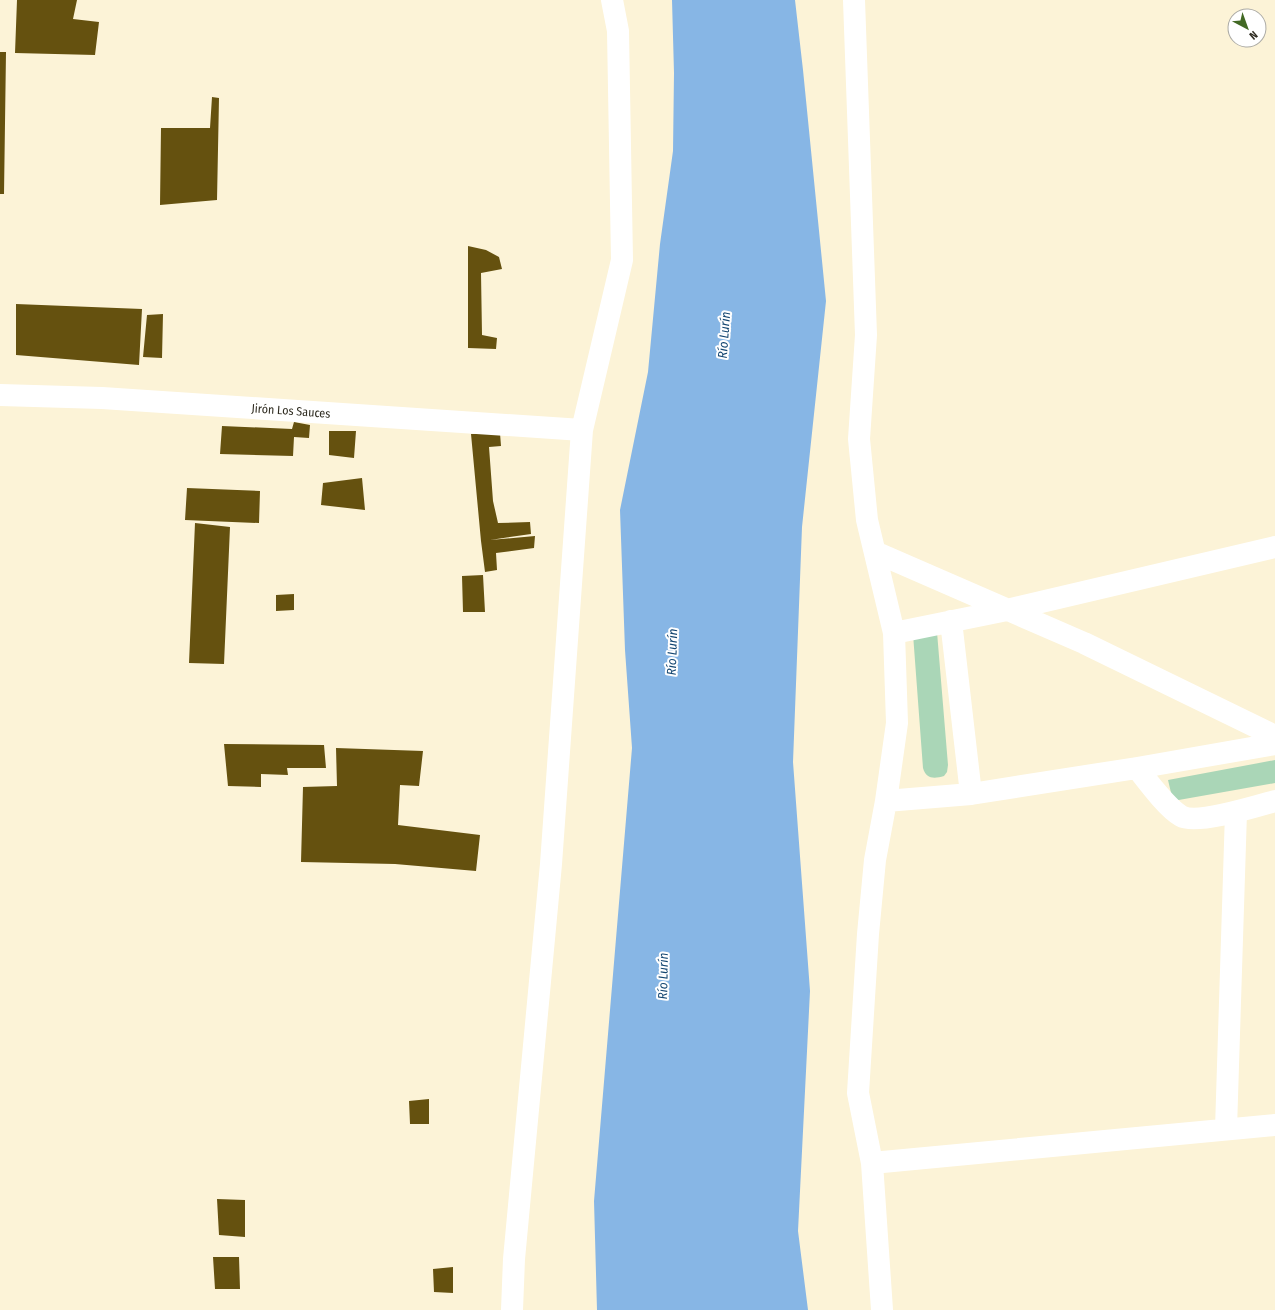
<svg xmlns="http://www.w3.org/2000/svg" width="1275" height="1310" viewBox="0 0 1275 1310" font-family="'Fira Sans Condensed',sans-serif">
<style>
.green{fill:#aad6b7}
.water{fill:#87b6e5}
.building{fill:#65510f}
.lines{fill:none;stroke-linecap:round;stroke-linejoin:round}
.minor{stroke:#fff;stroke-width:22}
.labels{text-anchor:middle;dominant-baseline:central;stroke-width:4;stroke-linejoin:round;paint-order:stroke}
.street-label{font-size:12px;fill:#2f2c21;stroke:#fff}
.water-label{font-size:13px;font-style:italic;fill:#124570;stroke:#fff}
</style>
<rect width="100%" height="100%" fill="#fcf3d7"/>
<path class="green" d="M937 632 948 765 947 772 944 776C934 779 926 779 923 768L913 634Z
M1275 760V783L1173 801 1168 780Z"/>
<path class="water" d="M672 0H795L803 70 826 301 802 527 793 762 810 991 798 1231 808 1310H597L594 1201 632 748 625 650 620 510 648 372 660 244 673 151 674 73Z"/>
<path class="building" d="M17 0H77L73 19 99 22 95 55 15 53Z
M0 52H6L4 194H0Z
M212 97 219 98 217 200 160 205 161 128H210Z
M468 246 486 250 499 257 502 269 481 273 482 335 497 338 496 349 468 348Z
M16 304 142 309 139 365 16 355Z
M163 314 162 358 143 357 147 315Z
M294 422 310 425 309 438 294 437 293 456 220 454 222 426 292 429Z
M329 431H356L354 458 329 455Z
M500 433 501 446 489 447 493 501 498 523 530 522 531 534 490 540 535 536 534 548 496 553 497 570 485 572 481 541 471 434Z
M362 478 365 510 321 505 323 483Z
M187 488 260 491 259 523 185 520Z
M195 523 230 527 224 664 189 663Z
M483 575 485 612H463L462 576Z
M294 594V610L276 611V595Z
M224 744 324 745 326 768H287L288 775 261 774V787L228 786Z
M336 748 423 751 419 786 400 785 398 825 480 835 476 871 395 864 301 862 303 787 337 786Z
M429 1099V1124H410L409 1101Z
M217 1199 245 1200V1237L219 1235Z
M213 1257H239L240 1289H215Z
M453 1267V1293L434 1292 433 1269Z"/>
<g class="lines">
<path class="minor" d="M854 0 866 335 859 439 867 520 894 633 897 723 886 801 875 860 868 934 858 1093 872 1163 882 1310
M0 395 102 398 582 430
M875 552 1084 643 1275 736
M951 621 971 794
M894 633 1007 610 1275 547
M1137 768C1148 782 1167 808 1181 816 1196 825 1257 806 1275 801
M886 801 971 794 1137 768 1275 744
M1226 1129 1236 812
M872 1163 1275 1125
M512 1310 514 1259 551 864 582 430 622 260 618 31 612 0"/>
</g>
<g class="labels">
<g class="street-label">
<text transform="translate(291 411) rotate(4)">Jirón Los Sauces</text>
</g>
<g class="water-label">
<text transform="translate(724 335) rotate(-86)">Río Lurín</text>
<text transform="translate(672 652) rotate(-88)">Río Lurín</text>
<text transform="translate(663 976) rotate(-89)">Río Lurín</text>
</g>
</g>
<g transform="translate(1247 28) rotate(139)"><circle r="19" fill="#ffffff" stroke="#acaba6"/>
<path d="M0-3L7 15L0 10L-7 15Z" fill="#426924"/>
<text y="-6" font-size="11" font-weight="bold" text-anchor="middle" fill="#2f2c21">N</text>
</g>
</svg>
